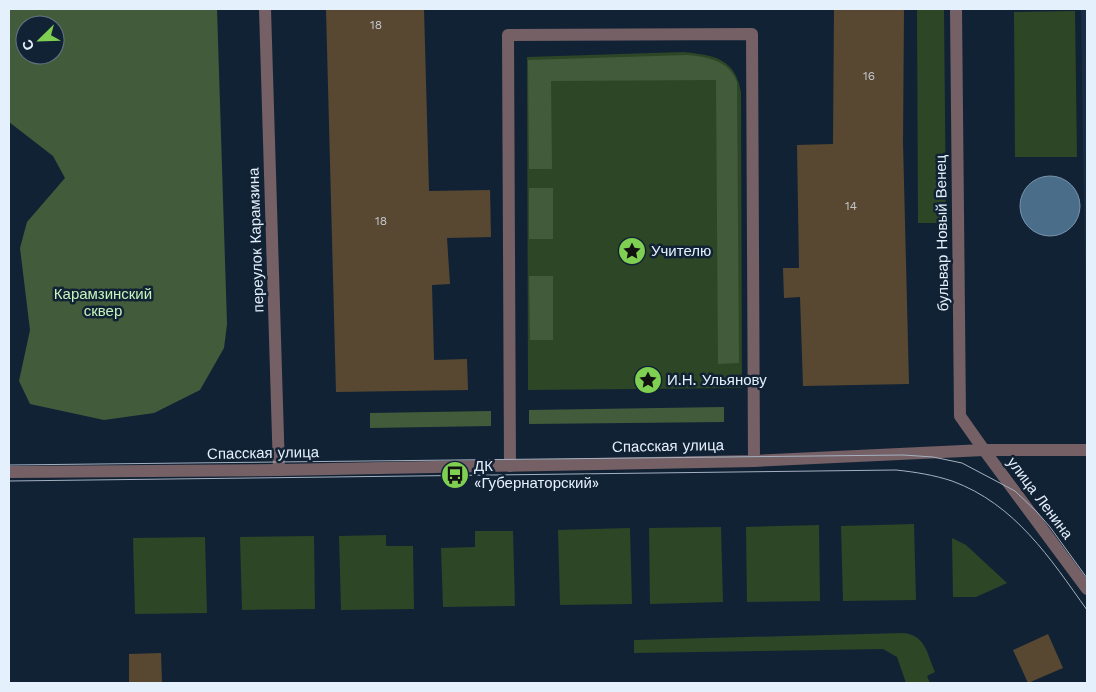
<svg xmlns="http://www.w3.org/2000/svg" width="1096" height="692" viewBox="0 0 1096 692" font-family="'Work Sans',sans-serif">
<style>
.built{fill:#192e46}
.green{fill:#2d4626}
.forest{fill:#425c3b;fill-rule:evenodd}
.water{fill:#4a6d8a;stroke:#7894ac}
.building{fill:#594831}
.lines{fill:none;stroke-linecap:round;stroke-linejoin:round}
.service{stroke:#746065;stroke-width:12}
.minor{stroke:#746065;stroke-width:12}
.tertiary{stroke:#746065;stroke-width:12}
.tram{stroke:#a4b1c0;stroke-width:1}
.labels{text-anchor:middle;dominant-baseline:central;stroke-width:5;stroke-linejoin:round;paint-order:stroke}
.number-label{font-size:12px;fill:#c2c6ca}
.street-label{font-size:15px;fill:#e5f0fd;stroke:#122235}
.poi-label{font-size:15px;fill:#e5f0fd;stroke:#122235;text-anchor:start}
.park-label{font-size:15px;fill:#c6f4ba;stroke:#122235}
</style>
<rect width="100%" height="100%" fill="#122235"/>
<path class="built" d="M1081 9H1087V366L1083 146Z"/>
<path class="green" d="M917 9H944L946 223H918Z
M1075 11 1077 157H1015L1014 12Z
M683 52C713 55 736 58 741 93L742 388 528 390 527 57Z
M914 524 916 600 843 601 841 526Z
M819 525 820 601 747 602 746 527Z
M721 527 723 602 650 604 649 528Z
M630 528 632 604 560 605 558 530Z
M475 531H513L515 606 443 607 441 548 475 547Z
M386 535V546H413L414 609 341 610 339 536Z
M314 536 315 609 242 610 240 537Z
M205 537 207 613 135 614 133 538Z
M952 538 966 545 1007 583 976 597H953Z
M903 633C926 635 927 654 935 672L927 676 930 683H906L897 657 883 649 634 653V640Z"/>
<path class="forest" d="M9 9H217L227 324 224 348 200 390 154 413 104 420 30 404 19 381 30 330 20 248 27 222 65 178 53 156 9 122ZM25 25H55V55H25Z
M688 55C708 57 730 61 737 82L739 363 718 364 716 80 551 81 552 169H529L528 60Z
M529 188H553V239H529Z
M529 276H553V340H530Z
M724 407V422L529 424V410Z
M491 411V426L370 428V413Z"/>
<path class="water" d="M1020 206a30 30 0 1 1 60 0a30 30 0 1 1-60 0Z"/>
<path class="building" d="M326 9H424L429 191 490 190 491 237 447 238 450 284 432 285 434 360 467 359 468 390 336 392Z
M834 9H904L903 142 909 384 803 386 800 297 784 298 783 268H799L797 145 833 144Z
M1048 634 1063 668 1028 683 1013 650Z
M161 653 162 683H129V654Z"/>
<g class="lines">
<path class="service" d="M956 9 960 416 984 450
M510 466 508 35 752 34 754 461"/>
<path class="minor" d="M265 9 279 470"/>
<path class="tertiary" d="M984 450 1087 589
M9 472 279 470 754 461 984 450H1087"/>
<path class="tram" d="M9 465 903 455 933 457 962 463 1015 491 1037 512 1050 527 1087 578
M9 481 896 470C915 472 934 475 952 481 1015 504 1050 558 1087 610"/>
</g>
<defs>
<g id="sight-disc" transform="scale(1.4375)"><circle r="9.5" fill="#7fd052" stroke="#122235"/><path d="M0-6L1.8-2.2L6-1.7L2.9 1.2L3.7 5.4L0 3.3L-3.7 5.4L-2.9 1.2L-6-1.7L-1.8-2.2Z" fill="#111"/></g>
<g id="bus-disc" transform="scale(1.4375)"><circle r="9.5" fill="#7fd052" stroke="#122235"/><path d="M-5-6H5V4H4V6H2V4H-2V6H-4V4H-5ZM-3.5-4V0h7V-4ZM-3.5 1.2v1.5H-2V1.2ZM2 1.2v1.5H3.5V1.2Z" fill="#111"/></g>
</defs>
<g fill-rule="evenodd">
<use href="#sight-disc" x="632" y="251"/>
<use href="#sight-disc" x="648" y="380"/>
<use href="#bus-disc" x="455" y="475"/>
</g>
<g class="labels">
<g class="number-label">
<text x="376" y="25">18</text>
<text x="869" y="76">16</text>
<text x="851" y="206">14</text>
<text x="381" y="221">18</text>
</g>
<g class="street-label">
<text transform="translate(942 233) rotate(-91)">бульвар Новый Венец</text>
<text transform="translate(256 240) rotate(-92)">переулок Карамзина</text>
<text transform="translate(668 446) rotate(-1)">Спасская улица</text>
<text transform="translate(263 453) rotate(-1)">Спасская улица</text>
<text transform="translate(1040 498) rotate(53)">улица Ленина</text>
</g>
<g class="poi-label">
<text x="651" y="251">Учителю</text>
<text x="667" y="380">И.Н. Ульянову</text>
<text x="474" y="466">ДК<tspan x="474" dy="17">«Губернаторский»</tspan></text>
</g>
<g class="park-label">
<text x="103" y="294">Карамзинский<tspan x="103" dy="17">сквер</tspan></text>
</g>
</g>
<rect width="1096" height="692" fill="none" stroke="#e5f0fd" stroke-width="20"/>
<g transform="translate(40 40) rotate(247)"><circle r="24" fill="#122235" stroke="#667485"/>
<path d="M0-4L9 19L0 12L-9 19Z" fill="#7fd052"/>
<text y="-8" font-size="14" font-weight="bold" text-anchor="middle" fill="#e5f0fd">С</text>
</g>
</svg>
